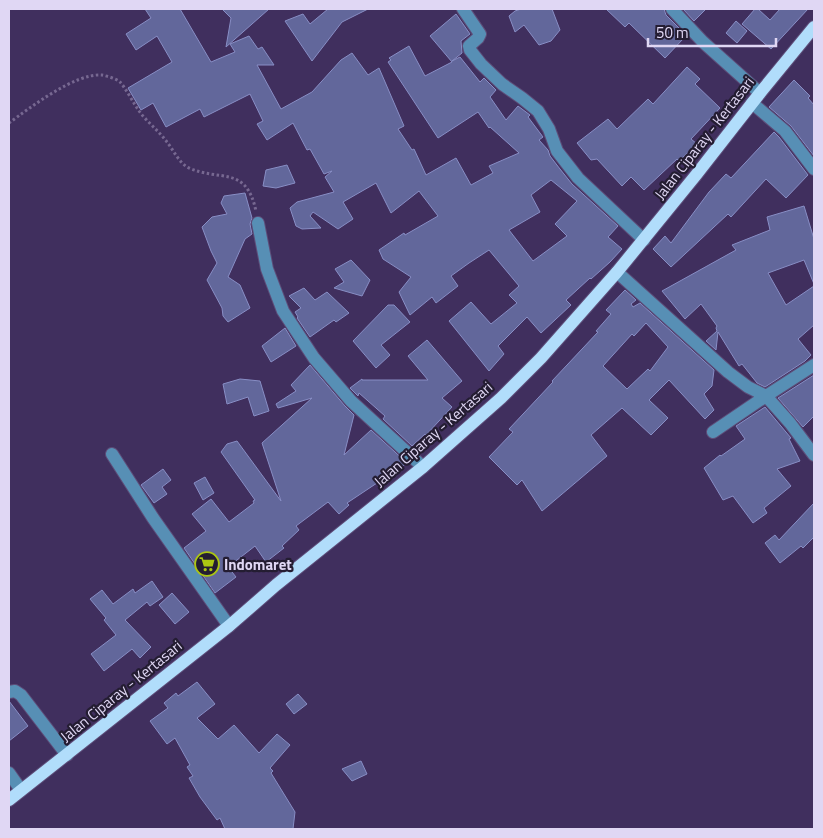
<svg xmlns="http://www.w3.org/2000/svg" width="823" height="838" viewBox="0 0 823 838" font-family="'Titillium Web',sans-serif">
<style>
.building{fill:#62679b;stroke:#888ec5;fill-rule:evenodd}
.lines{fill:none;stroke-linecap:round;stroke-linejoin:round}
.minor-casing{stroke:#5d4d79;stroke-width:14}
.major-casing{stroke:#5d4d79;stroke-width:14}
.path{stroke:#776891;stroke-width:3;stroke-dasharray:2.5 2.5;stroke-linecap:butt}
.minor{stroke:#578fb5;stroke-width:12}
.major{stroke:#b1ddfb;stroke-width:12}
.labels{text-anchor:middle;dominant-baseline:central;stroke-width:4.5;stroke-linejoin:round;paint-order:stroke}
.street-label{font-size:15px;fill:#e0d7f4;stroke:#241d32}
.poi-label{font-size:15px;font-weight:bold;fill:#e0d7f4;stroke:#241d32;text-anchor:start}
</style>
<rect width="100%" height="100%" fill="#402f5e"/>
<path class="building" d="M145 9H180L211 62 235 52 230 44 249 36 258 49 262 47 274 65H257L281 109 312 92 341 60 352 53 368 75 379 68 404 126 398 129 412 150 414 149 426 175 456 158 471 185 493 173 489 166 519 153 490 127 489 128 478 112 438 138 388 62 391 60 389 58 409 46 425 76 452 62 430 36 456 14 470 34 461 41 462 53 452 61 460 57 480 82 484 78 496 90 490 97 506 120 518 106 530 115 528 117 543 137 539 140 548 150 550 156 560 169 572 184 618 226 608 237 622 249 610 262 591 279 590 278 566 300 571 305 541 333 527 317 498 346 504 354 489 371 449 321 471 302 491 324 517 303 509 295 519 286 489 250 469 263 451 276 458 286 436 303 432 297 410 315 399 292 411 277 383 259 379 250 404 233 405 235 438 216 419 191 391 213 376 183 343 202 353 219 338 229 313 212 310 216 321 228 302 229 296 226 290 208 297 202 334 192 325 177 332 171 324 174 310 149 307 150 293 123 267 140 257 124 263 121 250 94 204 117 200 109 166 127 153 103 141 110 128 88 172 62 157 36 136 50 126 34 151 18ZM551 180 577 201 555 224 567 236 533 261 509 230 540 212 531 195Z
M222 9H269L226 47 231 18Z
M328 9H368L342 22 312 61 285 21 303 14 310 24Z
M521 9H552L560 30 551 41 539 45 524 25 515 32 509 16 515 11Z
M606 9H664L666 15 683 32 680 36 683 39 665 58 629 23 625 27Z
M683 9H706L694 21Z
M755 9H758L770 20 780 9H808L771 49 742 24Z
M736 21 747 31 737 43 726 33Z
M687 67 700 79 695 84 720 108 691 139 697 144 679 161 677 159 644 190 631 177 622 186 597 159 591 160 577 143 608 119 617 129 648 99 653 104Z
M794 80 810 96 808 98 814 105V156L791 126 769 107Z
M774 132 779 137 808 175 786 198 766 179 731 217 728 214 671 267 653 249 665 236 671 243 709 192 726 174 731 178Z
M287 165 295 183 276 188 263 186 266 170Z
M245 193 252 218 250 224 252 234 245 239 228 277 240 285 250 308 228 322 223 316 222 308 207 280 217 263 211 251 202 227 212 217 227 214 221 203 224 196Z
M804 206 814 239V284L804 260 768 273 786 305 814 286V325L798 339 811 355 805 361 765 387 757 383 742 364 739 366 718 332 716 350 706 341 717 331 716 328 717 326 701 304 685 319 662 291 736 250 732 245 770 230 767 217Z
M351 260 370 280 362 296 334 288 344 282 335 269Z
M304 288 315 300 327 292 349 313 336 322 334 320 310 337 297 318 298 317 295 312 301 308 289 296Z
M625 290 636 300 631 304 633 307 640 303 714 370 712 386 704 394 714 410 705 419 669 380 649 400 668 418 651 435 622 408 591 435 607 456 542 511 522 480 517 485 489 457 513 432 509 429 553 382 552 381 598 332 596 331 611 314 606 310ZM646 323 668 347 650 371 648 369 627 389 603 366 632 334 634 336Z
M388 305H394L410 322 381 345 390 355 376 368 353 341Z
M285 328 296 346 271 362 262 346Z
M427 340 462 381 442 398 452 407 426 435 425 434 412 446 383 419 385 416 359 393 358 396 350 388 362 379V380H428L408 356Z
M310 365 345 406 354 415 344 455 371 430 407 463 347 503 349 505 339 514 328 502 296 526 299 530 282 546 284 548 266 562 255 546 228 567 236 577 215 593 184 548 206 531 192 514 211 499 229 522 254 503 253 501 255 500 221 452 227 444 237 441 281 501 262 443 312 398 278 408 276 404 296 391 291 385Z
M814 375V416L803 427 778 398Z
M240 379 260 381 269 411 254 416 248 397 227 404 223 384Z
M765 407 791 438 789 439 800 461 777 469 791 486 764 508 767 513 753 523 733 496 723 500 704 468 720 455 721 456 745 439 736 426Z
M163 469 171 480 162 487 167 494 154 503 141 485Z
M205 477 214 493 203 500 194 483Z
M814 503V537L803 548 801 546 780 563 765 543 775 535 779 540Z
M152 581 163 597 150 606 147 602 125 620 151 647 140 658 132 649 104 671 91 654 116 635 104 620 106 618 90 599 102 590 113 604 133 589 135 593Z
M172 593 189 612 175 624 159 605Z
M197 682 215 704 197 718 218 739 234 725 259 753 277 734 290 745 270 768 273 771 271 773 295 812 293 829H225L220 818 217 820 200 797 189 778 193 776 187 767 190 765 175 738 167 744 150 721 168 708 164 703 176 693 178 696Z
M298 694 307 704 294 714 286 704Z
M9 701 28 726 9 741Z
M361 761 367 774 352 781 342 769Z"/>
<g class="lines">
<g class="minor-casing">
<path id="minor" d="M463 9 480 34 478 38 469 46 470 50 481 64 502 84 522 98 538 111 549 129 557 151 578 178 644 240
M672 9 703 42 760 93
M752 103 785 131 814 169
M258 223 267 269 283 311 314 358 351 401 423 467
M617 272 728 372 748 387 766 396 790 423 814 455
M713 432 766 396 814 365
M112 454 153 518 229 626
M9 692 15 691 21 695 67 755
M9 773 21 790"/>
</g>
<g class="major-casing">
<path id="major" d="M9 800 229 626 276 585 423 467 501 398 541 358 617 272 696 175 760 93 814 27"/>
</g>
<path class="path" d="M9 123C31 107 75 73 102 75 107 76 117 79 120 82 125 87 134 104 139 111 147 122 159 131 167 142 174 151 179 163 189 168 221 182 246 165 256 211"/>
<use href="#minor" class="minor"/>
<use href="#major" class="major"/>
</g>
<defs>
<g id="supermarket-ring" transform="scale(1.25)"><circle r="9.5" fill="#241d32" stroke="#acc612" stroke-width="1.5"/><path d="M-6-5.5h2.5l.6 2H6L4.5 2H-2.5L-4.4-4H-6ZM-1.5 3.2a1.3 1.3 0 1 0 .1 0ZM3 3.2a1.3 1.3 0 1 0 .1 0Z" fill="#acc612"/></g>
</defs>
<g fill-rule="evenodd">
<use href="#supermarket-ring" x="207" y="564"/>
</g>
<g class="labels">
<g class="street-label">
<text transform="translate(704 138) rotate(-52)">Jalan Ciparay - Kertasari</text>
<text transform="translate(433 434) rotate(-41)">Jalan Ciparay - Kertasari</text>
<text transform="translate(121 691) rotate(-39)">Jalan Ciparay - Kertasari</text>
</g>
<g class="poi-label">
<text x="224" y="564">Indomaret</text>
</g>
</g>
<rect width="823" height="838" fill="none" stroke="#e0d7f4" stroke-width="20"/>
<path d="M648 38v8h128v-8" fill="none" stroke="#e0d7f4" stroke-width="2.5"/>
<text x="656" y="38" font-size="15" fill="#e0d7f4" stroke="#241d32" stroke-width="4" paint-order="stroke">50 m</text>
</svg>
